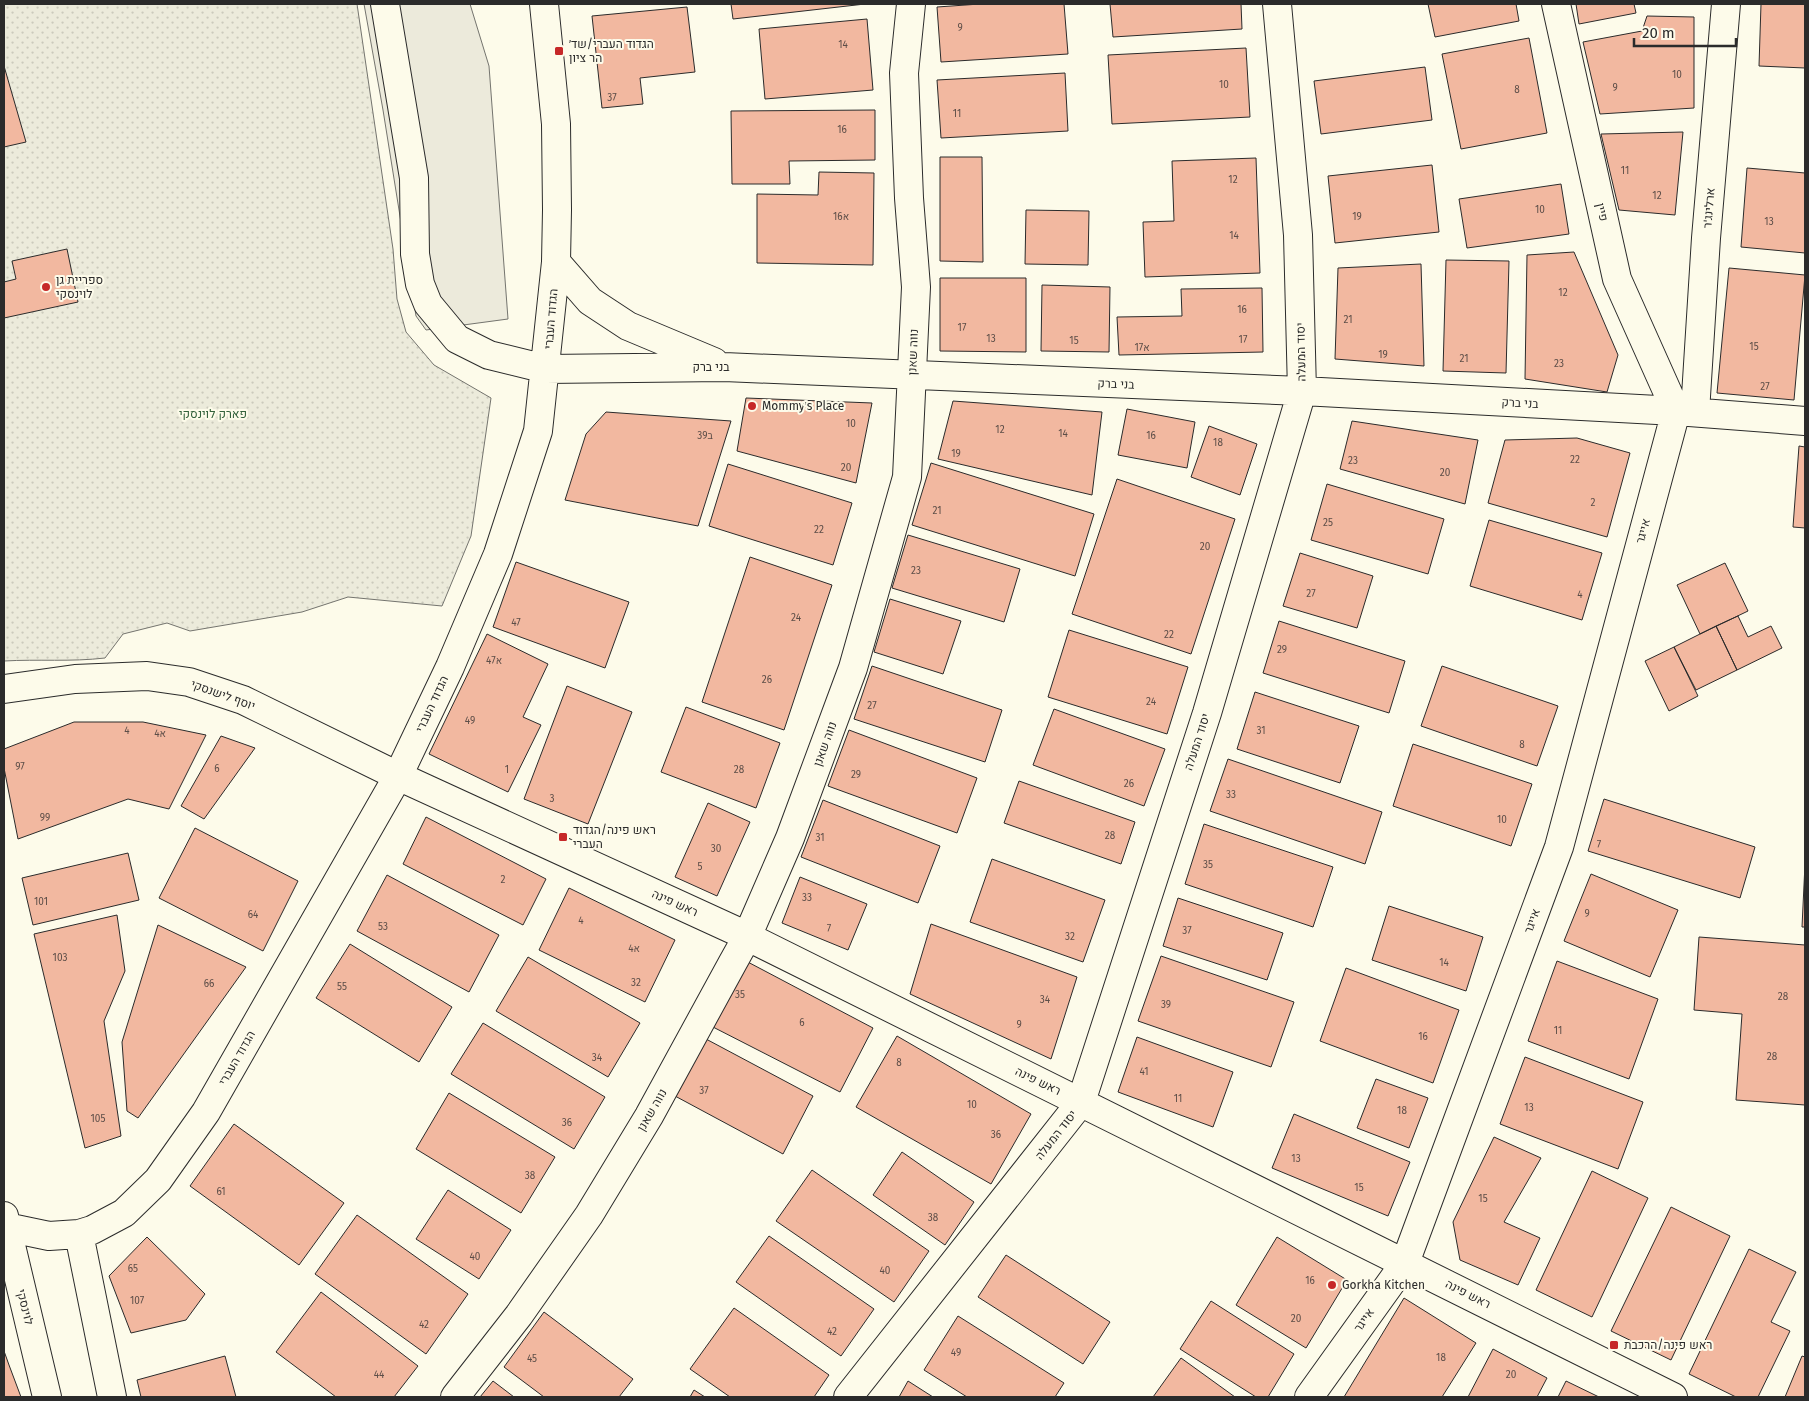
<svg xmlns="http://www.w3.org/2000/svg" width="1809" height="1401" viewBox="0 0 1809 1401" font-family="'Fira Sans',Heebo,sans-serif">
<style>
.park{fill:url(#park-dots);stroke:#74746e}
.parking{fill:#eceadb;stroke:#74746e}
.building{fill:#f2b8a0;stroke:#2b2b2b}
.lines{fill:none;stroke-linecap:round;stroke-linejoin:round}
.minor-casing{stroke:#2b2b2b;stroke-width:30}
.minor{stroke:#fdfbea;stroke-width:28}
.poi-dot{fill:#c62828;stroke:#fdfbea;stroke-width:2}
.labels{text-anchor:middle;dominant-baseline:central;stroke-width:4;stroke-linejoin:round;paint-order:stroke}
.number-label{font-size:10px;fill:#5d4e48}
.poi-label{font-size:12px;fill:#2b2b2b;stroke:#fdfbea;text-anchor:start}
.street-label{font-size:12px;fill:#2b2b2b;stroke:#fdfbea}
.park-label{font-size:12px;fill:#34623c;stroke:#fdfbea}
</style>
<defs>
<pattern id="park-dots" width="8" height="8" patternUnits="userSpaceOnUse" patternTransform="scale(1.25)"><rect width="8" height="8" fill="#ecebdb"/><path d="M2 2h.1M6 6h.1" fill="none" stroke="#cbcabc" stroke-width="1.8" stroke-linecap="round"/></pattern>
</defs>
<rect width="100%" height="100%" fill="#fdfbea"/>
<path class="park" d="M4 4H357L393 249 397 299 406 332 434 365 491 398 471 536 442 606 348 597 302 612 190 631 167 623 123 634 105 658C71 662 38 659 4 661Z"/>
<path class="parking" d="M364 4H470L489 66 508 319 426 330 416 316 383 110Z"/>
<path class="building" d="M731 4H865L733 19Z
M980 4H1064L1068 54 941 62 937 7Z
M1110 4H1241L1242 29 1113 37Z
M1428 4H1516L1519 21 1435 37Z
M1576 4H1634L1636 13 1579 24Z
M1761 4H1805V68L1759 66Z
M687 7 695 72 640 78 643 104 602 108 592 16Z
M1647 16 1694 17V108L1600 114 1583 42 1642 31Z
M867 19 873 90 765 99 759 29Z
M1529 38 1547 133 1461 149 1442 54Z
M1246 48 1250 117 1112 124 1108 55Z
M4 66 26 142 4 147Z
M1425 67 1432 120 1321 134 1314 81Z
M1065 73 1068 131 941 138 937 80Z
M875 110V160L789 161 790 184H732L731 111Z
M1683 132 1675 215 1619 210 1601 134Z
M940 157H982L983 262 940 261Z
M1256 158 1260 273 1145 277 1143 222 1174 221 1172 161Z
M1432 165 1439 232 1335 243 1328 176Z
M1747 168 1805 173V253L1741 247Z
M819 172 874 173 873 265 757 263V194L818 195Z
M1561 184 1569 234 1467 248 1459 199Z
M1026 210 1089 211 1088 265 1025 264Z
M67 249 78 302 4 318V282L16 279 12 261Z
M1574 252 1618 355 1607 392 1525 379 1527 255Z
M1446 260 1509 261 1506 373 1443 371Z
M1421 264 1424 366 1335 359 1338 268Z
M1729 268 1805 275 1794 400 1717 393Z
M940 278H1026V352L940 351Z
M1042 285 1110 287 1109 352 1041 351Z
M1262 288 1263 352 1119 355 1117 317 1182 316 1181 289Z
M746 398 872 403 856 483 737 451Z
M953 401 1102 412 1092 495 938 459Z
M1127 409 1195 422 1187 468 1118 455Z
M606 412 731 421 698 526 565 500 586 434Z
M1352 421 1478 440 1465 504 1340 469Z
M1209 426 1257 444 1240 495 1191 477Z
M1577 438 1630 453 1607 537 1488 503 1505 440Z
M1799 446 1805 447V528L1793 527Z
M931 463 1094 514 1075 576 912 525Z
M728 464 852 503 833 565 709 526Z
M1117 479 1235 519 1191 654 1072 614Z
M1327 484 1444 519 1428 574 1311 540Z
M1489 520 1602 553 1582 620 1470 586Z
M908 535 1020 569 1004 622 892 588Z
M1300 553 1373 576 1357 628 1283 606Z
M750 557 832 585 784 730 702 702Z
M516 562 629 602 605 668 493 627Z
M1725 563 1748 611 1700 634 1677 585Z
M890 599 961 621 943 674 874 652Z
M1738 616 1748 637 1771 626 1782 648 1737 670 1716 626Z
M1279 621 1405 661 1389 713 1263 673Z
M1716 626 1737 670 1696 690 1674 647Z
M1069 630 1188 667 1167 734 1048 697Z
M487 634 548 664 523 717 541 725 508 792 429 754Z
M1674 647 1698 696 1669 711 1645 661Z
M872 666 1002 710 985 762 854 719Z
M1442 666 1558 706 1537 766 1421 726Z
M567 686 632 712 588 824 524 799Z
M1255 692 1359 726 1340 783 1237 749Z
M686 707 780 743 756 808 661 772Z
M1054 709 1165 749 1144 806 1033 765Z
M74 722H143L206 735 169 809 128 799 18 839 4 768V749Z
M849 730 977 778 957 833 828 786Z
M221 736 255 748 204 819 181 806Z
M1413 744 1532 784 1511 846 1393 806Z
M1228 759 1382 812 1365 864 1210 811Z
M1019 781 1135 822 1121 864 1004 823Z
M1604 799 1755 847 1740 898 1588 851Z
M823 800 940 846 918 903 801 857Z
M708 803 750 822 717 896 675 877Z
M426 817 546 879 523 925 403 864Z
M1204 824 1333 867 1313 927 1185 884Z
M195 828 298 881 263 951 159 898Z
M128 853 139 900 33 925 22 878Z
M992 859 1105 900 1083 962 970 922Z
M1805 864V927H1802Z
M1591 874 1678 910 1650 977 1564 941Z
M387 875 499 935 469 992 357 931Z
M800 877 867 904 848 950 782 923Z
M569 888 675 940 645 1002 539 950Z
M1178 898 1283 933 1267 980 1163 946Z
M1389 906 1483 937 1466 991 1372 960Z
M117 915 125 971 104 1021 121 1136 85 1148 34 934Z
M931 924 1077 977 1051 1059 910 994Z
M158 925 246 967 138 1118 127 1111 122 1042Z
M1699 937 1805 945V1105L1736 1100 1742 1014 1694 1010Z
M350 944 452 1007 419 1062 316 998Z
M1161 956 1294 1002 1271 1067 1138 1021Z
M528 957 640 1023 608 1077 496 1011Z
M744 960 873 1028 840 1092 711 1026Z
M1557 961 1658 999 1629 1079 1528 1041Z
M1346 968 1459 1010 1433 1083 1320 1041Z
M483 1023 605 1097 574 1149 451 1074Z
M897 1036 1031 1114 991 1184 856 1107Z
M1137 1037 1233 1072 1213 1127 1118 1092Z
M706 1039 813 1096 783 1154 675 1096Z
M1525 1057 1643 1102 1618 1169 1500 1124Z
M1376 1079 1428 1098 1409 1148 1357 1128Z
M449 1093 555 1157 521 1213 416 1149Z
M1294 1114 1410 1162 1388 1216 1272 1168Z
M234 1124 344 1203 299 1265 190 1186Z
M1494 1137 1541 1158 1504 1222 1540 1238 1518 1285 1460 1260 1453 1222Z
M902 1152 974 1202 945 1245 873 1195Z
M812 1170 929 1251 894 1302 776 1221Z
M1592 1171 1648 1198 1592 1317 1536 1290Z
M448 1190 511 1230 479 1279 416 1239Z
M1671 1207 1730 1236 1671 1360 1611 1331Z
M357 1215 468 1294 426 1354 315 1274Z
M769 1236 874 1309 841 1356 736 1282Z
M147 1237 205 1294 186 1320 131 1333 109 1276Z
M1277 1237 1347 1280 1306 1348 1236 1305Z
M1749 1249 1796 1272 1771 1322 1790 1331 1758 1397H1736L1689 1374Z
M1006 1255 1110 1322 1083 1364 978 1297Z
M321 1292 418 1366 394 1397H336L276 1352Z
M1404 1298 1476 1343 1442 1397H1344Z
M1211 1301 1294 1354 1268 1397H1256L1180 1349Z
M734 1308 829 1375 814 1397H730L690 1369Z
M544 1312 633 1379 619 1397H544L504 1367Z
M958 1316 1064 1383 1055 1397H967L924 1370Z
M1493 1349 1547 1378 1537 1397H1468Z
M4 1351 9 1365 21 1397H4Z
M225 1356 236 1397H141L137 1380Z
M1802 1356 1805 1357V1397H1785Z
M1181 1358 1235 1397H1153Z
M493 1381 514 1397H480Z
M908 1381 933 1397H899Z
M1566 1381 1599 1397H1558Z
M694 1390 705 1397H690Z"/>
<g class="lines">
<g class="minor-casing">
<path id="minor" d="M385 4 414 178 415 254 420 284 428 304 457 339 489 355 546 369 724 367 1302 391 1676 411 1805 421
M556 262 590 301 628 326 714 362
M1695 412 1706 238 1726 4
M4 689 75 679 147 676 189 682 243 700 398 776 734 930 1673 1397
M4 1216 47 1397
M6 1227 49 1236 79 1234 92 1230 124 1213 158 1180 206 1112 398 776 450 667 498 554 538 431 556 262 557 210 556 124 544 4
M79 1234 112 1397
M455 1397 519 1315 589 1215 649 1116 732 964 747 937 790 838 853 668 907 477 916 287 909 198 904 73 911 4
M848 1397 1081 1102 1207 713 1302 391 1298 235 1277 4
M1309 1397 1405 1263 1559 847 1676 411 1617 279 1556 4"/>
</g>
<use href="#minor" class="minor"/>
</g>
<g class="poi-dot">
<rect x="554" y="46" width="10" height="10" rx="2.5"/>
<circle cx="46" cy="287" r="5"/>
<circle cx="752" cy="406" r="5"/>
<rect x="558" y="832" width="10" height="10" rx="2.5"/>
<circle cx="1332" cy="1285" r="5"/>
<rect x="1609" y="1340" width="10" height="10" rx="2.5"/>
</g>
<g class="labels">
<g class="number-label">
<text x="960" y="28">9</text>
<text x="843" y="45">14</text>
<text x="1677" y="75">10</text>
<text x="1224" y="85">10</text>
<text x="1615" y="88">9</text>
<text x="1517" y="90">8</text>
<text x="612" y="98">37</text>
<text x="957" y="114">11</text>
<text x="842" y="130">16</text>
<text x="1625" y="171">11</text>
<text x="1233" y="180">12</text>
<text x="1657" y="196">12</text>
<text x="1540" y="210">10</text>
<text x="841" y="217">16א</text>
<text x="1357" y="217">19</text>
<text x="1769" y="222">13</text>
<text x="1234" y="236">14</text>
<text x="1563" y="293">12</text>
<text x="1242" y="310">16</text>
<text x="1348" y="320">21</text>
<text x="962" y="328">17</text>
<text x="991" y="339">13</text>
<text x="1243" y="340">17</text>
<text x="1074" y="341">15</text>
<text x="1754" y="347">15</text>
<text x="1142" y="348">17א</text>
<text x="1383" y="355">19</text>
<text x="1464" y="359">21</text>
<text x="1559" y="364">23</text>
<text x="1765" y="387">27</text>
<text x="851" y="424">10</text>
<text x="1000" y="430">12</text>
<text x="1063" y="434">14</text>
<text x="705" y="436">39ב</text>
<text x="1151" y="436">16</text>
<text x="1218" y="443">18</text>
<text x="956" y="454">19</text>
<text x="1575" y="460">22</text>
<text x="1353" y="461">23</text>
<text x="846" y="468">20</text>
<text x="1445" y="473">20</text>
<text x="1593" y="503">2</text>
<text x="937" y="511">21</text>
<text x="1328" y="523">25</text>
<text x="819" y="530">22</text>
<text x="1205" y="547">20</text>
<text x="916" y="571">23</text>
<text x="1311" y="594">27</text>
<text x="1580" y="595">4</text>
<text x="796" y="618">24</text>
<text x="516" y="623">47</text>
<text x="1169" y="635">22</text>
<text x="1282" y="650">29</text>
<text x="494" y="661">47א</text>
<text x="767" y="680">26</text>
<text x="1151" y="702">24</text>
<text x="872" y="706">27</text>
<text x="470" y="721">49</text>
<text x="127" y="731">4</text>
<text x="1261" y="731">31</text>
<text x="160" y="734">4א</text>
<text x="1522" y="745">8</text>
<text x="20" y="767">97</text>
<text x="217" y="769">6</text>
<text x="507" y="770">1</text>
<text x="739" y="770">28</text>
<text x="856" y="775">29</text>
<text x="1129" y="784">26</text>
<text x="1231" y="795">33</text>
<text x="552" y="799">3</text>
<text x="45" y="818">99</text>
<text x="1502" y="820">10</text>
<text x="1110" y="836">28</text>
<text x="820" y="838">31</text>
<text x="1599" y="845">7</text>
<text x="716" y="849">30</text>
<text x="1208" y="865">35</text>
<text x="700" y="867">5</text>
<text x="503" y="880">2</text>
<text x="807" y="898">33</text>
<text x="41" y="902">101</text>
<text x="1587" y="914">9</text>
<text x="253" y="915">64</text>
<text x="581" y="921">4</text>
<text x="383" y="927">53</text>
<text x="829" y="929">7</text>
<text x="1187" y="931">37</text>
<text x="1070" y="937">32</text>
<text x="634" y="949">4א</text>
<text x="60" y="958">103</text>
<text x="1444" y="963">14</text>
<text x="636" y="983">32</text>
<text x="209" y="984">66</text>
<text x="342" y="987">55</text>
<text x="740" y="995">35</text>
<text x="1783" y="997">28</text>
<text x="1045" y="1000">34</text>
<text x="1166" y="1005">39</text>
<text x="802" y="1023">6</text>
<text x="1019" y="1025">9</text>
<text x="1558" y="1031">11</text>
<text x="1423" y="1037">16</text>
<text x="1772" y="1057">28</text>
<text x="597" y="1058">34</text>
<text x="899" y="1063">8</text>
<text x="1144" y="1072">41</text>
<text x="704" y="1091">37</text>
<text x="1178" y="1099">11</text>
<text x="972" y="1105">10</text>
<text x="1529" y="1108">13</text>
<text x="1402" y="1111">18</text>
<text x="98" y="1119">105</text>
<text x="567" y="1123">36</text>
<text x="996" y="1135">36</text>
<text x="1296" y="1159">13</text>
<text x="530" y="1176">38</text>
<text x="1359" y="1188">15</text>
<text x="221" y="1192">61</text>
<text x="1483" y="1199">15</text>
<text x="933" y="1218">38</text>
<text x="475" y="1257">40</text>
<text x="133" y="1269">65</text>
<text x="885" y="1271">40</text>
<text x="1310" y="1281">16</text>
<text x="137" y="1301">107</text>
<text x="1296" y="1319">20</text>
<text x="424" y="1325">42</text>
<text x="832" y="1332">42</text>
<text x="956" y="1353">49</text>
<text x="1441" y="1358">18</text>
<text x="532" y="1359">45</text>
<text x="379" y="1375">44</text>
<text x="1511" y="1375">20</text>
</g>
<g class="poi-label">
<text x="569" y="44">הגדוד העברי/שד׳<tspan x="569" dy="14">הר ציון</tspan></text>
<text x="56" y="280">ספריית גן<tspan x="56" dy="14">לוינסקי</tspan></text>
<text x="762" y="406">Mommy׳s Place</text>
<text x="573" y="830">ראש פינה/הגדוד<tspan x="573" dy="14">העברי</tspan></text>
<text x="1342" y="1285">Gorkha Kitchen</text>
<text x="1624" y="1345">ראש פינה/הרכבת</text>
</g>
<g class="street-label">
<text transform="translate(1709 208) rotate(-85)">ארלינג'ר</text>
<text transform="translate(1602 212) rotate(77)">פיין</text>
<text transform="translate(551 319) rotate(-85)">הגדוד העברי</text>
<text transform="translate(913 352) rotate(-88)">נווה שאנן</text>
<text transform="translate(1301 352) rotate(-91)">יסוד המעלה</text>
<text x="711" y="367">בני ברק</text>
<text transform="translate(1116 384) rotate(2)">בני ברק</text>
<text transform="translate(1520 403) rotate(3)">בני ברק</text>
<text transform="translate(1643 531) rotate(-75)">אייגר</text>
<text transform="translate(223 695) rotate(20)">יוסף לישנסקי</text>
<text transform="translate(432 704) rotate(-65)">הגדוד העברי</text>
<text transform="translate(1197 742) rotate(-72)">יסוד המעלה</text>
<text transform="translate(825 744) rotate(-70)">נווה שאנן</text>
<text transform="translate(675 903) rotate(24)">ראש פינה</text>
<text transform="translate(1532 921) rotate(-70)">אייגר</text>
<text transform="translate(237 1058) rotate(-60)">הגדוד העברי</text>
<text transform="translate(1038 1081) rotate(26)">ראש פינה</text>
<text transform="translate(652 1110) rotate(-60)">נווה שאנן</text>
<text transform="translate(1056 1135) rotate(-52)">יסוד המעלה</text>
<text transform="translate(1468 1294) rotate(27)">ראש פינה</text>
<text transform="translate(25 1307) rotate(76)">לוינסקי</text>
<text transform="translate(1364 1320) rotate(-55)">אייגר</text>
</g>
<g class="park-label">
<text x="213" y="414">פארק לוינסקי</text>
</g>
</g>
<rect width="1809" height="1401" fill="none" stroke="#2b2b2b" stroke-width="10"/>
<path d="M1634 38v8h102v-8" fill="none" stroke="#2b2b2b" stroke-width="2.5"/>
<text x="1642" y="38" font-size="15" fill="#2b2b2b" stroke="#fdfbea" stroke-width="4" paint-order="stroke">20 m</text>
</svg>
